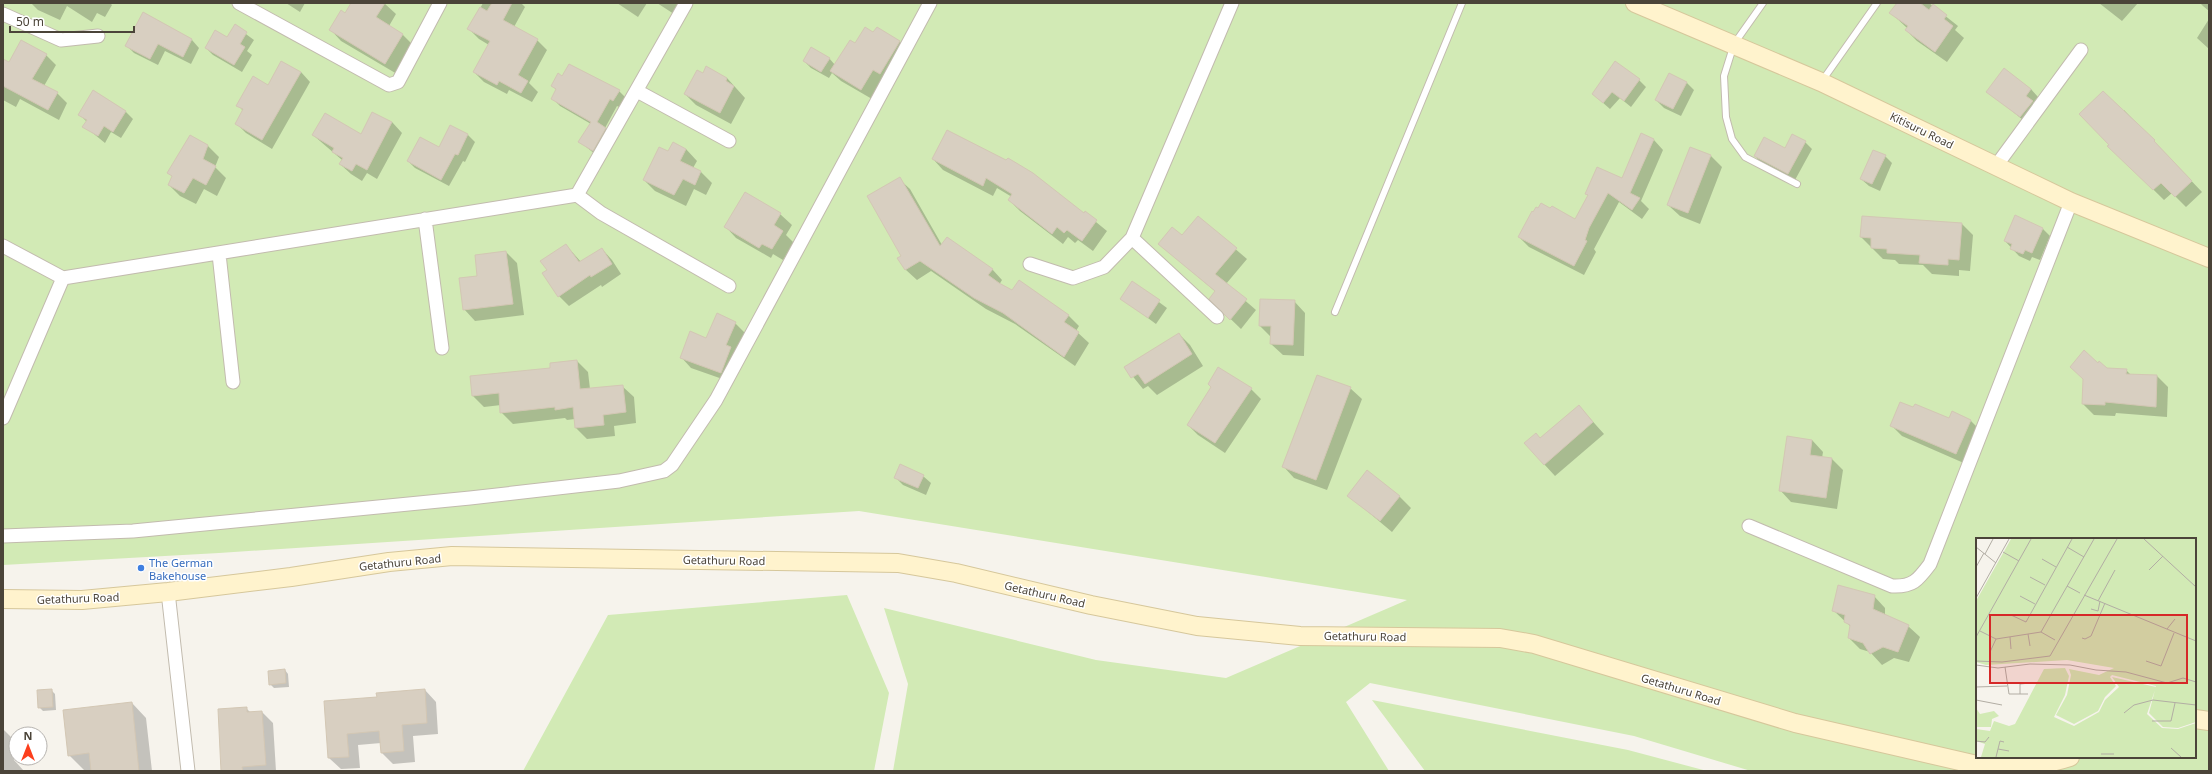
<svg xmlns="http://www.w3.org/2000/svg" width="2212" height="774" viewBox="0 0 2212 774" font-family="'Noto Sans',sans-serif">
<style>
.green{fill:#d2eab5;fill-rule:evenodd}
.shadow{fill:#0003}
.building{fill:#d8cfc1;stroke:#d3c7b4}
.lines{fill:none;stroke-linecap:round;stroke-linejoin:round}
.lane-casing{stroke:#c2bbae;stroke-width:8}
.street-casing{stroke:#c2bbae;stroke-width:15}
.secondary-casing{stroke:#d6c79b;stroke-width:20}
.lane{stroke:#fff;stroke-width:6}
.street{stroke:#fff;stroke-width:13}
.secondary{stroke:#fff3cd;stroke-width:18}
.shop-dot{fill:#3f7fe0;stroke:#fff;stroke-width:1.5}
.labels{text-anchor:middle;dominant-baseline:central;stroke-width:3;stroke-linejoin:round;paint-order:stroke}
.street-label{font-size:11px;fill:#4b4439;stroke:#fff}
.shop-label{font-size:11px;fill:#366cbe;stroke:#fff;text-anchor:start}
.inset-road{fill:none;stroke:#b2ada4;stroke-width:1}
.view{fill:#d62828;fill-opacity:0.15;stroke:#d62828;stroke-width:2}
.inset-edge{fill:none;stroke:#4b4439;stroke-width:2}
</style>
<rect width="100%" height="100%" fill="#f6f3ec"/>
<path class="green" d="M3 3H2209V771H1751L1634 736 1370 683 1346 702 1389 771H893L908 684 884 608 1096 660 1226 678 1407 600 859 511 219 553 3 565ZM1977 539H2195V757H1977Z
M847 595 889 693 874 771H523L608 615Z
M1372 700 1628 750 1707 771H1425Z"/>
<path class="shadow" d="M31 3H110L112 5 105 17 97 13 92 22 67 6 60 20 38 10Z
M286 3H305L300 12Z
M352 3H384L396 14 389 26 403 35 414 46 397 74 341 41 330 29 345 15Z
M483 3H521L525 7 514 27 537 40 547 50 529 83 538 92 532 102 509 90 507 94 484 82 474 72 489 45 479 39 469 29Z
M617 3H647L638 17Z
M657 3H682L674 14Z
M1899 3H1929L1958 26 1955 30 1964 38 1947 62 1917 41 1906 30 1907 28 1891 13Z
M2099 3H2138L2122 21Z
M2200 3H2209V11L2203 6Z
M144 13 192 40 199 48 191 64 165 51 158 65 134 53 126 45Z
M2209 19V49L2197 38Z
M235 26 254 40 247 51 252 55 242 72 213 55 206 48 227 38Z
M877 28 900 42 910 52 872 99 841 81 832 73 829 78 811 68 804 61 829 58 835 65 855 45 874 34Z
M46 55 56 65 44 86 57 93 67 103 59 120 20 99 16 107 3 100V60L9 63Z
M301 72 310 82 272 149 246 133 236 123 243 111 238 105 269 86Z
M1670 74 1687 83 1694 90 1681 116 1664 108 1656 100Z
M703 75 727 78 745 98 731 124 696 105 685 94Z
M562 77 619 91 626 98 621 108 617 106 605 128 613 136 600 158 580 142 591 124 560 106 552 98 557 90 552 86Z
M1639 80 1646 87 1631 107 1620 98 1610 109 1593 94Z
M2031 89 2038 97 2033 103 2039 109 2028 124 1987 91Z
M2124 110 2202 192 2186 207 2172 193 2164 200 2109 146Z
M126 112 133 119 121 138 111 132 105 143 84 126 87 122 79 114Z
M392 122 402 133 377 179 367 173 362 181 351 174 340 164 342 160 313 135 361 136Z
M450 126 468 135 475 142 465 162 463 161 449 186 415 168 408 161 439 148Z
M1654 140 1663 150 1641 201 1649 209 1642 219 1619 202 1594 249 1596 252 1584 275 1529 247 1519 237 1575 221 1589 196 1586 194 1622 180Z
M1805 142 1812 149 1795 180 1762 164 1755 156 1785 150Z
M208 146 219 157 215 167 226 178 217 196 204 189 196 204 180 196 169 185 173 177 169 173Z
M1691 148 1711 156 1722 167 1700 224 1680 216 1668 205Z
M686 149 697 161 693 168 701 172 712 183 706 195 694 189 686 206 655 191 644 180 669 153Z
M1885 156 1892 163 1880 191 1869 186 1861 179Z
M933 159 1006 162 1084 214 1085 213 1107 231 1093 251 1078 240 1075 243 1068 237 1063 244 1020 211 1009 200 1012 197 997 188 993 196 943 170Z
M899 179 910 189 942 245 992 269 1002 280 999 285 1069 316 1079 326 1076 331 1089 343 1075 366 1015 324 986 309 931 271 917 280 906 270 899 258 902 256Z
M780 214 792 225 786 235 794 243 783 260 773 254 771 258 736 238 725 226Z
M1198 217 1247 259 1226 284 1256 310 1241 329 1210 299 1216 292 1159 244 1182 236Z
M2015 217 2043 229 2050 236 2040 260 2032 257 2030 261 2019 256 2005 241Z
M1962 224 1973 235 1970 271 1959 270V276L1932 274 1923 265 1899 264 1895 260 1883 259 1861 237Z
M566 245 581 262 602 249 612 260 621 274 602 287 601 285 569 306 559 296Z
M506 252 517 263 524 315 475 321 464 309 478 277Z
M1133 283 1167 308 1156 324 1122 299Z
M1294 301 1305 313 1304 356 1283 355 1271 344V337L1260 326Z
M735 323 745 333 731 382 691 368 681 357 707 339Z
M1179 334 1190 345 1203 366 1157 395 1148 386 1143 389 1126 368Z
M577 361 588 372 590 389 622 386 634 397 636 423 614 426 615 436 587 439 576 428 575 419 567 420 565 418 513 424 501 412V405L484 407 473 396Z
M2098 364 2106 369 2126 370 2131 375 2157 376 2168 387 2167 417 2116 413 2115 416 2094 415 2083 404Z
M1350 388 1362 399 1327 490 1294 478 1283 466Z
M1251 389 1261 399 1225 453 1198 435 1188 425Z
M1579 406 1604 434 1555 476 1544 464 1540 439Z
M1952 413 1971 421 1981 431 1966 464 1902 436 1891 425 1949 420Z
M1812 440 1823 452 1822 458 1832 459 1843 470 1837 509 1791 502 1780 490Z
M923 476 931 483 926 495 903 485 895 477Z
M1349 496H1399L1411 508 1392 532Z
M1874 596 1885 608V615L1908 626 1920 637 1909 662 1894 658 1882 665 1870 652 1860 649 1849 638 1851 627 1833 610Z
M285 670 288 674 289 687 274 688 270 684Z
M51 690 55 694 56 710 43 711 39 707Z
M425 690 436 702 438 734 413 736 415 762 393 764 382 753 381 743 358 745 360 768 341 769 329 758 325 702 378 698Z
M132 703 146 718 152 771 84 770 69 755Z
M246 708 251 713 262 712 273 723 276 771H222L220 760H222Z
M3 729 12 738 14 760 24 771H3Z"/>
<path class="building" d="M351 3H385L376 17 403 34 385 64 329 30 341 10 345 13Z
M492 3H512L503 20 538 39 518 75 528 81 521 93 499 81 497 85 473 72 490 41 467 29 480 7 487 11Z
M1897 3H1920L1929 10 1933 4 1947 15 1944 19 1953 26 1935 52 1905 30 1908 26 1889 13Z
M143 12 192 39 183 57 158 44 150 59 125 46Z
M235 24 247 32 240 44 245 47 234 65 205 48 215 30 227 37Z
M865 27 873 32 877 27 900 41 880 74 873 70 861 90 830 71 850 40 855 43Z
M21 40 47 54 32 79 58 92 48 110 3 86V59L9 62Z
M811 47 830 58 821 72 803 61Z
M281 61 301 72 262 140 235 124 243 109 236 106 253 76 268 85Z
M1615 61 1640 79 1624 101 1612 92 1603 103 1592 94Z
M569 64 620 90 613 101 610 99 597 122 606 128 593 151 578 142 591 122 551 99 556 89 551 86 558 73 562 76Z
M706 66 727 78 726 81 734 86 720 113 684 94 697 70 703 73Z
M2004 68 2031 89 2026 96 2033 101 2020 117 1986 92Z
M1669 73 1687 82 1673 109 1655 100Z
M93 90 126 111 113 132 104 126 98 136 82 127 87 120 78 115Z
M2103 91 2155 140 2154 141 2192 181 2175 197 2161 183 2153 190 2107 146 2109 145 2079 114Z
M372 112 392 122 367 170 356 164 352 171 339 164 343 158 332 152 334 148 312 135 325 113 361 134Z
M450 125 468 134 458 155 455 154 441 180 407 161 420 137 439 147Z
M947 130 1006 160 1008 158 1033 173 1084 213 1085 211 1097 220 1082 241 1067 230 1064 233 1057 227 1052 234 1008 200 1012 194 986 178 983 186 932 159Z
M1641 133 1654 139 1630 193 1640 198 1632 210 1608 193 1589 228 1585 240 1587 241 1574 266 1518 237 1532 211 1533 212 1536 207 1538 208 1541 203 1550 208 1552 206 1575 219 1588 195 1585 194 1597 167 1622 178Z
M1792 134 1806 141 1788 174 1754 156 1764 137 1785 148Z
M190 135 208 145 203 159 216 166 206 185 193 178 184 193 168 185 172 176 167 173Z
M673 142 686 149 680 161 701 171 695 185 683 179 674 195 643 180 659 147 668 151Z
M1690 147 1711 155 1688 213 1667 205Z
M1873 150 1886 155 1872 184 1860 179Z
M900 177 940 246 947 237 993 269 988 275 999 283 1012 290 1019 280 1069 315 1064 322 1079 332 1064 357 1003 313 974 298 920 261 905 270 897 258 901 256 867 196Z
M745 192 781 213 774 225 783 231 772 249 762 244 759 248 724 227Z
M2015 215 2043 228 2032 253 2025 250 2023 254 2010 249 2012 244 2004 241Z
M1198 216 1237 248 1215 274 1247 299 1230 320 1209 299 1215 291 1158 244 1172 227 1182 235Z
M1862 216 1962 223 1959 260 1948 259V265L1919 263 1920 255 1887 253V249L1871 248V238L1860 237Z
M566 244 579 262 602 248 612 264 591 277 590 275 558 297 542 273 547 270 540 261Z
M506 251 513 304 463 310 459 278 477 276 475 255Z
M1132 281 1160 300 1148 318 1120 299Z
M1260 299 1295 300 1293 345 1270 344 1271 326H1259Z
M717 313 736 322 726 345 731 347 721 373 680 358 690 331 706 338Z
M1179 333 1192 354 1145 384 1138 374 1131 378 1124 367Z
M2084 350 2098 363 2099 361 2107 368 2127 369 2126 374 2157 375 2156 407 2105 402V405L2082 404 2083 379 2070 367Z
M577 360 580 389 623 385 626 412 603 415 604 425 575 428 573 407 555 410V407L500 413 499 393 472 396 470 376 550 368V363Z
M1218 367 1252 388 1215 443 1187 425 1211 387 1208 384Z
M1317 375 1351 387 1316 480 1282 467Z
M1900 402 1913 407 1915 404 1949 418 1952 411 1971 420 1956 454 1890 426Z
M1579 405 1593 422 1544 465 1524 443 1536 433 1540 438Z
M1787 436 1812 440 1810 455 1832 458 1826 498 1779 491Z
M900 464 924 475 918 488 894 478Z
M1367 470 1400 496 1380 521 1347 496Z
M1838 585 1875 595 1873 609 1909 625 1898 652 1883 647 1870 654 1863 643 1848 638 1850 625 1844 622 1845 615 1832 611Z
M285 669 286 683 269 685 268 671Z
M52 689 53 707 38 708 37 690Z
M425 689 427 723 402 725 404 751 381 753 379 731 347 734 349 757 328 758 324 701 377 697 376 693Z
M132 702 139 771H91L89 753 68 756 63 710Z
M247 707V712L262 711 266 765 242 767 243 771H221L218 709Z"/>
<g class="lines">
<g class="lane-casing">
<path id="lane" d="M1763 3 1734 44 1724 76 1726 117 1732 139 1745 157 1797 184
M1822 81 1877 3
M1335 312 1462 3"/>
</g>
<g class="street-casing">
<path id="street" d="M239 3 389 85 398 82 440 3
M3 14 61 40 98 36
M637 91 729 141
M1996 166 2081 50
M577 195 601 213 729 286
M425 219 442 348
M1132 238 1217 317
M3 246 63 278 577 195 686 3
M219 254 233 382
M1030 264 1073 278 1104 267 1132 238 1232 3
M3 418 63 278
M1749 526 1892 586C1913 587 1918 580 1930 564L2071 202
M3 536 133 531 470 498 619 481 664 471 672 465 716 400 930 3
M168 592 188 771"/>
</g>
<g class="secondary-casing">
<path id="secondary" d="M1635 3 1821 82 2071 202 2209 258
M3 599 82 600 168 592 291 577 389 562 452 556 898 563 956 573 1091 605 1197 626 1300 636 1500 638 1534 644 1795 723 1990 768C2018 768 2043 766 2070 757
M2195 719 2209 721"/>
</g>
<use href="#lane" class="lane"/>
<use href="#street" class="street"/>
<use href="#secondary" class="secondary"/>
</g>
<circle class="shop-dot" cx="141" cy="568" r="4"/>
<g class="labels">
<g class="street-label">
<text transform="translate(1922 130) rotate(26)">Kitisuru Road</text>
<text transform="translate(724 560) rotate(1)">Getathuru Road</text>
<text transform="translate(400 562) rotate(-6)">Getathuru Road</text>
<text transform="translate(1045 594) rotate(13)">Getathuru Road</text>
<text transform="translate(78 598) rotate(-2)">Getathuru Road</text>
<text transform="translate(1365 636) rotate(1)">Getathuru Road</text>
<text transform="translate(1681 689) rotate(17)">Getathuru Road</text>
</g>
<g class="shop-label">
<text x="149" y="562">The German<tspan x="149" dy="13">Bakehouse</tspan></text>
</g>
</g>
<g transform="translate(1976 538)">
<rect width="220" height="220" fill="#f6f3ec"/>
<path d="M35 1H220V184L202 190 187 189 173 175 180 148 136 137 134 139 140 148 129 159 122 173 98 186 80 177 91 157 95 137 93 131 123 137 138 130 91 122 10 127 0 124V63ZM89 130 93 138 89 157 78 179 98 188 123 174 129 162 143 149 136 139 180 149 171 176 186 190 202 191 220 185V219H5L9 206 0 203V191L14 193 18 183 33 188 39 186 68 131ZM0 170 4 176 18 173 23 178 16 181 15 189H0Z" fill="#d2eab5"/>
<path class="inset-road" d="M168 1 220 49M0 9 20 25M91 9 108 19M27 14 43 23M9 16 17 1M66 21 80 29M0 29 8 15M173 32 187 18M54 39 69 47M91 48 104 55M108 57 220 103M44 58 59 66M0 60 33 1M122 63 139 32M115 71 122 73 124 63M35 77 50 84 96 1M191 91 199 81M4 93 20 101 65 94 118 1M65 94 79 102M52 96 54 108M0 99 55 1M34 99 35 111M106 100 109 101 115 98 129 65M14 114 20 101M0 123 26 124 74 118 141 1M170 123 185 128 198 95M0 127 22 130 54 126 94 127 120 132 150 134 191 145 207 140 220 144M29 129 33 156H52M0 149 31 148M44 156V146L54 145M0 162 26 167M148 175 158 167 177 162 220 167M176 183H195L199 165M0 203 9 204 13 199M195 210 205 219M22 211 24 203 28 204M125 216H138M20 219 22 211 33 213"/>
<path class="view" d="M14 77H211V145H14Z"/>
<rect width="220" height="220" class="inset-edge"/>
</g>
<rect width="2212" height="774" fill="none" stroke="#4b4439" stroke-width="8"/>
<g transform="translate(28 746)"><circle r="19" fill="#ffffff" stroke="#b7b4b0"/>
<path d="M0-3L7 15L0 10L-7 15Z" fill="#fc3f1d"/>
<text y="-6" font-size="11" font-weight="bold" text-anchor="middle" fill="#4b4439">N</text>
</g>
<path d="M10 26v6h124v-6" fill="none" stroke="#4b4439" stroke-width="2"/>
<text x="16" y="26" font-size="12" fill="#4b4439" stroke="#ffffff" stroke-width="3" paint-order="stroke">50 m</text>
</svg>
